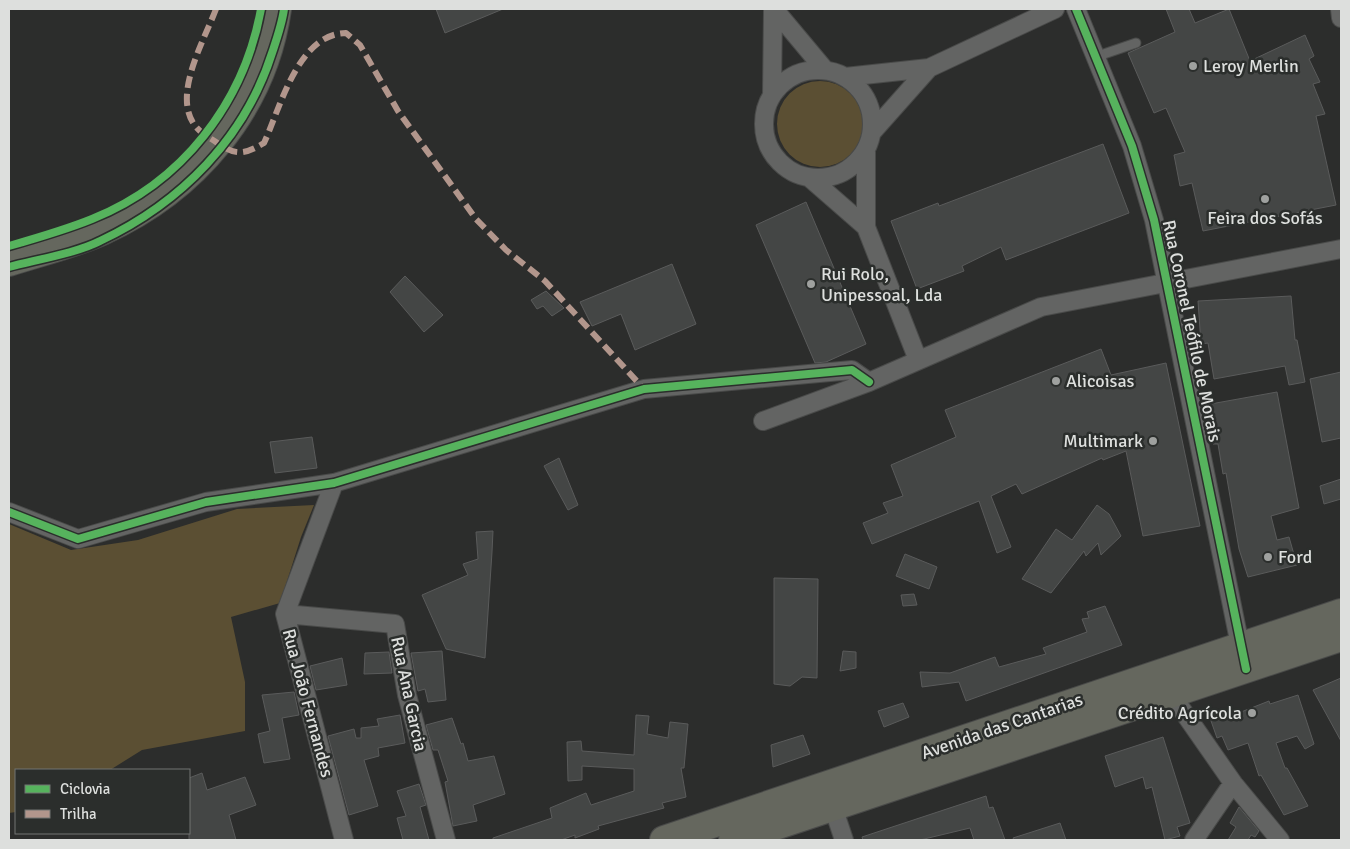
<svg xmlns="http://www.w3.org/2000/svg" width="1350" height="849" viewBox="0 0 1350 849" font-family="Signika,sans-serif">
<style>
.green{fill:#5b4f33}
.building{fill:#444645;stroke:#5a5b5b}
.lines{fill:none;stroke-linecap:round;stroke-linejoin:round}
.lane-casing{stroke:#494a49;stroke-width:11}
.street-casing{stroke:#494a49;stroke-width:20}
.primary-casing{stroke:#494a49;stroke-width:30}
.lane{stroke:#636463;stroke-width:9}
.street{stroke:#636463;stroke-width:18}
.primary{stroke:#65675e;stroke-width:28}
.quiet{stroke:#b2968c;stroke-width:6;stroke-dasharray:12 6;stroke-linecap:butt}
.cycleway-casing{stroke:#2b2e2c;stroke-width:11}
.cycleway{stroke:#56b35d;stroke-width:8}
.poi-dot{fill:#9fa19f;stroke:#2b2e2c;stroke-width:2}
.labels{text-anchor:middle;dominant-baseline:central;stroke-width:5;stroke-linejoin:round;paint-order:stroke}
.poi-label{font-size:18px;fill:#dddfdd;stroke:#2b2e2c;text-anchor:start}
.street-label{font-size:18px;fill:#dddfdd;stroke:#2b2e2c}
</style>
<rect width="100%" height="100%" fill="#2c2d2c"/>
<path class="green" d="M777 124a43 43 0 1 1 86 0a43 43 0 1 1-86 0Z
M314 505 301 537 280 603 231 617 245 682V731L142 750 110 770H16V812L9 813V524L71 550 138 540 237 509Z"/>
<path class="building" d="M436 9H503L445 33Z
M1166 9H1189L1195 23 1229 9 1250 61 1305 35 1314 56 1309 59 1320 82 1313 84 1325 114 1316 116 1336 205 1203 231 1192 183 1180 186 1174 155 1185 152 1166 108 1154 113 1128 53 1175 32Z
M1103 144 1129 213 1006 260 1001 247 962 266 964 271 917 289 891 221 938 203 939 206Z
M806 202 866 344 826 362 815 363 756 225Z
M672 264 696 324 635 350 621 314 592 326 580 302Z
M405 276 443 315 424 332 390 292Z
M546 291 564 308 552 316 543 306 537 309 531 300Z
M1291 296 1295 340H1297L1305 382 1289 385 1285 366 1214 379 1208 343 1201 344 1198 301Z
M1101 349 1111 375 1166 363 1200 526 1143 536 1126 451 1103 460 1102 458 1022 494 1016 484 991 496 1011 547 997 553 979 501 872 544 863 523 888 513 883 503 903 496 891 465 956 437 945 410Z
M1341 372V438L1322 442 1310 379Z
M1277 392 1299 508 1271 516 1277 540 1289 537 1297 565 1248 577 1239 549 1226 473 1223 474 1218 444H1213L1205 405Z
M312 437 317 468 275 473 270 442Z
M559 458 578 505 568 510 544 466Z
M1341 479V499L1324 504 1320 486Z
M1097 505 1109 514 1121 536 1101 555 1098 543 1086 556 1084 551 1051 593 1022 579 1056 529 1072 540Z
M493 531 492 552 485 658 446 649 422 595 468 575 463 564 478 559 476 532Z
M905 554 937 567 929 589 896 576Z
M774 578 818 579 817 678 802 677 790 686 774 684Z
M914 594 917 605 903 606 901 595Z
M1105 606 1122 645 966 701 959 682 922 687 920 672 950 673 995 657 999 667 1046 654 1043 648 1087 632 1082 619 1089 618 1087 612Z
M442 651 446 700 428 702 425 689 418 691 411 653Z
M843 651 856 652V668L840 671Z
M389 652 392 673 364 674 365 653Z
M342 658 347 685 316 690 310 666Z
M1341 678V741L1313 690Z
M294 692 299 715 282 718 290 759 264 763 258 734 270 731 262 695Z
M1298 695 1314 744 1305 749 1297 736 1276 743 1285 768H1287L1308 806 1284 815 1261 775 1259 776 1248 743 1228 750 1222 736 1217 738 1210 718 1235 712 1236 714 1269 701 1270 704Z
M903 703 909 717 884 727 878 711Z
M400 715 405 743 378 748 379 756 364 760 378 806 349 815 328 736 354 729 356 738H361V728L379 726 377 719Z
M636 715 649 716 647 734 668 738 670 722 688 724 684 768H681L686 797 662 803 664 808 598 826 599 829 575 838V835L561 840H493V838L552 818 550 808 586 793 591 805 634 791V769L582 766V780L568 781 567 742 581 741 582 751 634 755Z
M452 718 461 744 463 743 468 761 494 756 505 794 473 805 477 821 453 826 445 782 448 781 438 750H433L426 725Z
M803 735 810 754 773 767 771 745Z
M1163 737 1190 823 1177 827 1180 836 1165 840 1152 787 1146 789 1143 777 1115 787 1105 756Z
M202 773 207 790 245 777 256 805 229 815 236 840H189V778Z
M419 784 426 805 420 807 429 840H403L397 818 406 816 397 791Z
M986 796 989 808 993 807 1005 840H974L970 828 920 840H863L862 837Z
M1239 807 1259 831 1255 837 1251 835 1248 840H1228L1236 827 1230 823Z
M1060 823 1066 840H1014L1013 838Z"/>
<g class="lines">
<g class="lane-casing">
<path id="lane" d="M1095 57 1136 43"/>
</g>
<g class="street-casing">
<path id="street" d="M774 9 825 70
M1076 9 1132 146 1154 220 1242 655
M1340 9 1341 18
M764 124a54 54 0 1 1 108 0a54 54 0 1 1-108 0Z
M845 77 929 68 1055 9
M772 95 773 9
M873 131 929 68
M866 152V227L918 360
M811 179 866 227
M763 421 869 382 1041 307 1341 249
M334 483 285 614 344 840
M9 512 78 539 206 502 334 483 644 389 852 370 869 382
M285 614 395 624 407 695 446 840
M1171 694 1233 783 1280 840
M833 807 844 840
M1194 840 1233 783"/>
</g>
<g class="primary-casing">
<path id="primary" d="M9 262C40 252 73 244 102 231 193 190 263 109 277 9
M664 840 1341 613
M733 840 1341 637"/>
</g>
<use href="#lane" class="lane"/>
<use href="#street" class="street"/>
<use href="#primary" class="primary"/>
<path class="quiet" d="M216 9C204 41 170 98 197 128 202 134 210 138 216 142 235 156 244 155 264 143 281 106 298 34 346 33L360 45 398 111 476 219 506 250 545 281 644 389"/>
<g class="cycleway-casing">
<path id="cycleway" d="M1076 9 1132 146 1154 220 1246 669
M9 246C37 238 65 230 92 219 182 183 244 103 261 9
M9 267C35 260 77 253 100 241 181 203 245 138 272 53 277 38 282 24 284 9
M9 512 78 539 206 502 334 483 644 389 852 370 869 382"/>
</g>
<use href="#cycleway" class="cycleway"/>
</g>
<g class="poi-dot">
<circle cx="1193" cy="66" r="5"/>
<circle cx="1265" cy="199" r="5"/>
<circle cx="811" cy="284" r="5"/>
<circle cx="1056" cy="381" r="5"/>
<circle cx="1153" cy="441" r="5"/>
<circle cx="1268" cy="557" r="5"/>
<circle cx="1252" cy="713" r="5"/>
</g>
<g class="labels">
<g class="poi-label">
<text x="1203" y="66">Leroy Merlin</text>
<text x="1265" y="218" text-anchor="middle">Feira dos Sofás</text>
<text x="821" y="274">Rui Rolo,<tspan x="821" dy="21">Unipessoal, Lda</tspan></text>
<text x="1066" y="381">Alicoisas</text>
<text x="1143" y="441" text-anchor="end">Multimark</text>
<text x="1278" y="557">Ford</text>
<text x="1242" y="713" text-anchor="end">Crédito Agrícola</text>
</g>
<g class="street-label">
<text transform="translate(1192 331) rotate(78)">Rua Coronel Teófilo de Morais</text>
<text transform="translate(409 694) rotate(78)">Rua Ana Garcia</text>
<text transform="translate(308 703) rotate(75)">Rua João Fernandes</text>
<text transform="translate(1002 726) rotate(-19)">Avenida das Cantarias</text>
</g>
</g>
<rect width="1350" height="849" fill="none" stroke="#dddfdd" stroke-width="20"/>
<rect x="15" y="769" width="175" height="65" fill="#2b2e2c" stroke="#727573"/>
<rect x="25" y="785" width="25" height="8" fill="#56b35d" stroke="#727573"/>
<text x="60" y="794" font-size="15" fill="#dddfdd">Ciclovia</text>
<rect x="25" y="810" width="25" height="8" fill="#b2968c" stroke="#727573"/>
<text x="60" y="819" font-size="15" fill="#dddfdd">Trilha</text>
</svg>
